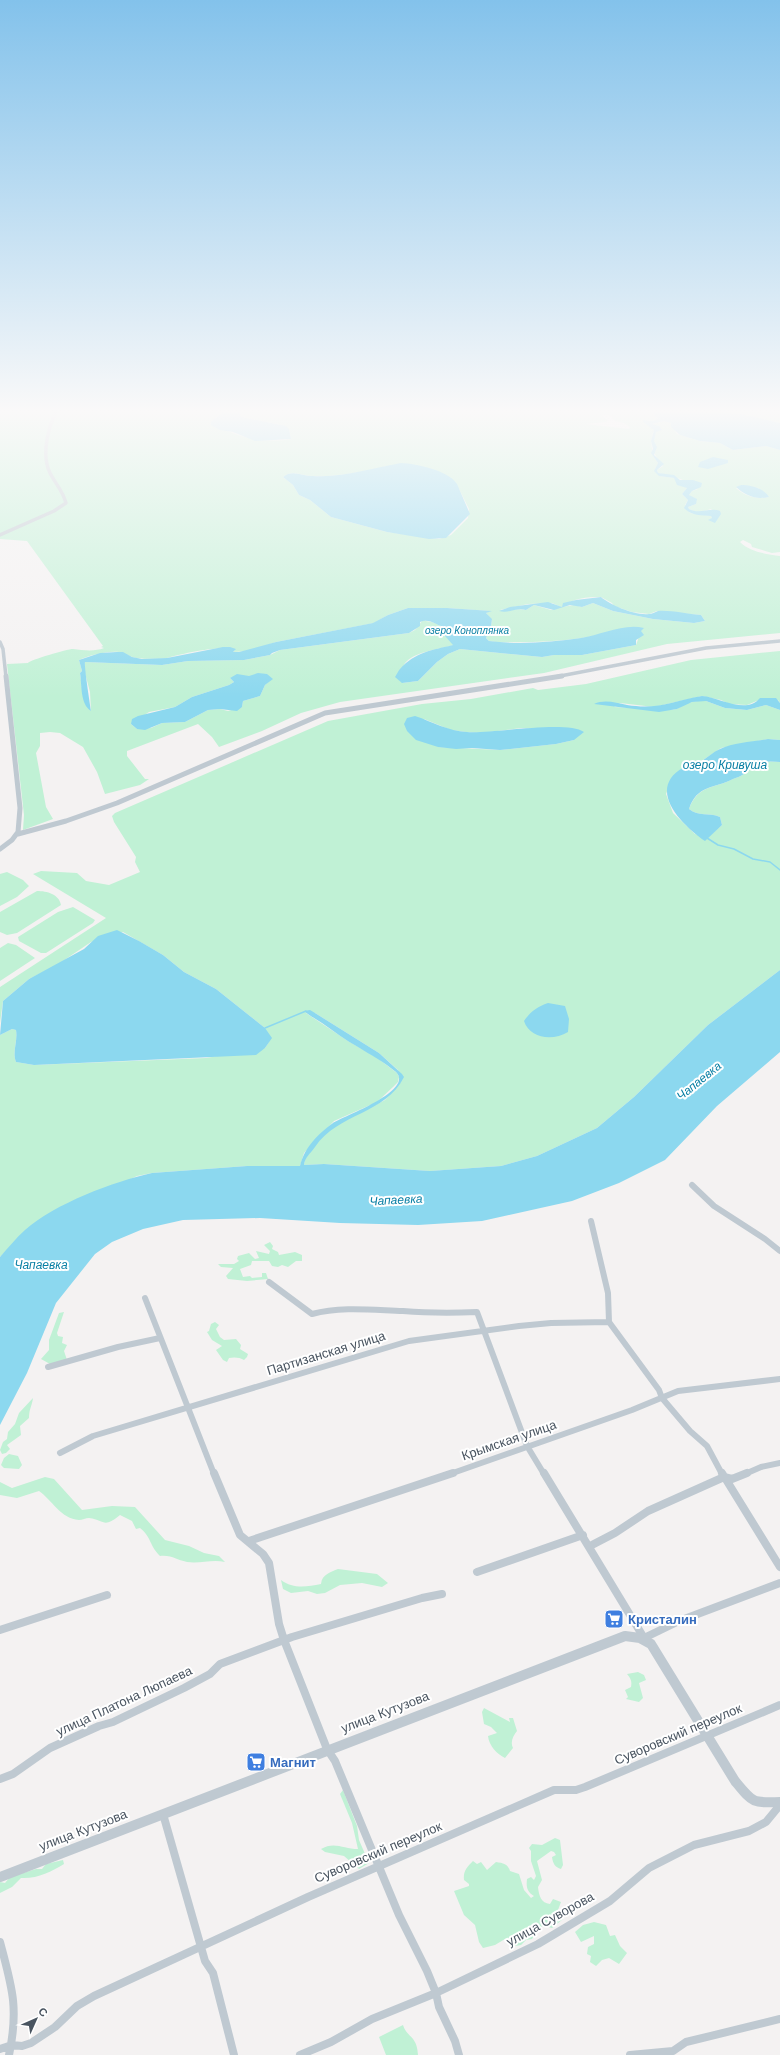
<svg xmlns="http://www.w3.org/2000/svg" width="780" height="2055" viewBox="0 0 780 2055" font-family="Arial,sans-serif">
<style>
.green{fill:#c0f1d5;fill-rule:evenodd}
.water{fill:#8cd8ef}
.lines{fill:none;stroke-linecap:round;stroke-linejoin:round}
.stream{stroke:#8cd8ef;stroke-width:1.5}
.minor-far3{stroke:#bfc9d1;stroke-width:3.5}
.minor-far2{stroke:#bfc9d1;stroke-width:5}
.minor-far1{stroke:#bfc9d1;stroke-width:6}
.minor{stroke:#bfc9d1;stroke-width:8}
.tertiary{stroke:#bfc9d1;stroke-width:10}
.labels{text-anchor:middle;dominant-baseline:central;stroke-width:4;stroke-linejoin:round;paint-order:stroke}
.far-water-label{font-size:10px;font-style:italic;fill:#097fa4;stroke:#fff}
.water-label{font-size:12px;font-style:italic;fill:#097fa4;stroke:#fff}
.near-street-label{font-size:13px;fill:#495460;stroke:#fff}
.near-shop-label{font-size:13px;font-weight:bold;fill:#366cbe;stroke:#fff;text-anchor:start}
</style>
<rect width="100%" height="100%" fill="#f4f2f2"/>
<path class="green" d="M0 409H222L220 411 222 413 211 422C234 437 263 444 291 439L289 429 278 424 241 417 240 413 229 409H649L658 419 652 421 646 420 654 430C649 441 652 454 658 463L655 469 660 476 674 478 687 488 682 494 688 500 685 505 690 513 711 516 712 518 716 519 718 517 711 509 698 513 689 509 688 507 696 504 689 495 692 491 698 489C685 479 675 477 658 473L657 470 663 466C651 452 650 443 659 426L651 425 664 421 671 423 677 434 700 441 720 443 733 450 766 446 780 450V552L772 553 752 547 751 544 743 540 740 542C750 552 766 554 780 556V633L667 644 544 673 340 702 301 713 262 731 219 747 212 737 198 724 127 751V756L145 779H149L140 785 105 794 97 772 83 747 60 733 50 732 40 733V746L36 753 46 807 53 819 23 830 24 815 7 664 28 663C30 660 67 649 73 649 83 650 94 652 104 648L101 647 103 646 27 541 0 539ZM605 414 611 416 615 421 624 423 630 427 629 429 585 424 606 422 608 420 601 416ZM387 466 459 489 469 509 468 518 451 535 439 539 387 532 331 517 310 500 299 495 293 485 283 477C292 469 303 476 313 476 337 477 364 472 387 466ZM741 485 758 488 769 497C757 500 745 496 736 488ZM601 597 612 603 614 606 632 612 649 614 657 611 701 615 705 621 694 623 653 619 613 611 593 603 582 607 574 605 562 607C572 598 587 597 601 597ZM552 603 561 607 551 610 534 605 526 610C517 608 509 611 500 610L528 604ZM408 608H447L490 611 486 613 492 620 491 627 486 638 489 641 496 642C524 643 553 642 582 638 601 635 619 629 639 627L641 631 636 645 582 655H554L542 657 460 649 448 654 437 662 418 681 402 683C402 678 402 671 403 667 408 652 441 649 454 645 446 630 442 621 422 621L415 630 409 633 280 650 270 655 244 660 188 661 162 665 85 662V673L90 692 91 711 83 696 80 673 82 671 79 660C91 655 106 651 119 652 125 653 130 657 136 658 140 659 163 659 167 658 179 654 224 644 235 650L233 652 250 651 276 642 374 623 388 615ZM241 676 272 679 265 685 260 696 243 701 242 707 228 711 220 709 208 710 185 722 162 723 151 728 137 729 131 724 149 712 175 707 192 697 229 685 234 682 230 678Z
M686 409H780V423L747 416 696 412Z
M780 651V703L778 700H759L747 705 729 704 721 700 702 696 654 707 620 703 614 707 670 710 677 709 687 703 698 701H706L725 708 747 710 766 705 780 710V740L768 739 721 748 703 760 684 768 672 778 666 794 673 813 695 834 707 838 722 825 720 817C709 812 699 817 689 809 698 785 713 789 733 779 736 778 741 776 744 774 746 772 747 768 750 767 758 761 770 761 780 762V970L708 1025 634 1097 597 1128 537 1156 501 1166 430 1171 324 1164 304 1165 305 1159 323 1135 340 1123 385 1100 401 1082 398 1070 379 1053 315 1013H306L348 1041 376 1057 397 1073 399 1077 398 1082 393 1087 377 1102 334 1121 304 1153 300 1166H247L152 1173 137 1176 26 1230 0 1257V1035L12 1029 16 1030C18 1040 12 1052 16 1062L34 1065 206 1058 265 1048 269 1042 265 1028 216 989 184 972 163 955 123 932 91 942 57 965 29 979 3 1001 0 1023V987L106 918 33 874 41 871 77 873 86 881 109 885 140 872 135 862 136 857 114 822 112 816 115 813 328 721 422 704 471 699 533 688 538 690 586 684 691 660ZM424 719 451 730 466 732 481 733 521 728H572L574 740 556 744 500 750 438 747Z
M7 872 23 880 29 886 17 897 0 906V874Z
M37 891C47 891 59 894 61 905L17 933 7 935 0 932V912Z
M73 907 95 920 93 923 46 953H41L19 941 18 937 58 912Z
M8 943 16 945 35 958 0 981V948Z
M270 1242 273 1246 272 1249 278 1252 279 1255 295 1252 302 1255V1261H296L288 1267 282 1265 278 1267 272 1266 269 1261H252L251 1265 240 1269 243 1277 250 1276 252 1278 262 1277V1273H266L268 1279 247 1281 228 1279 226 1276 233 1268 221 1267 218 1264H234L239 1261 237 1259 238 1256 249 1253 255 1259 259 1258 256 1251 269 1254 270 1251 264 1245Z
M64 1312 57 1333 58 1336 63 1337 62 1343 67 1345 64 1351 67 1360 50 1364 41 1359 49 1350V1340L59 1313Z
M215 1322 219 1325 216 1329 220 1337 224 1340 236 1339 241 1345 240 1349 248 1354 247 1357 244 1360C240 1357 233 1357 229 1358L227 1362 223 1360 216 1350 222 1346 212 1340 207 1332 209 1331 211 1324Z
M33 1398C32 1406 29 1409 29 1418L20 1426 21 1435 7 1445 10 1449 6 1453 2 1454 0 1450 3 1442 7 1439 8 1432 15 1424 19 1413Z
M9 1454 18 1456 22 1465 19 1469 4 1468 1 1465 4 1458Z
M45 1477 54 1479 82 1510 112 1506 135 1507 165 1540 189 1546 204 1553 219 1556 225 1562C212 1559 200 1564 187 1562 176 1560 173 1555 160 1556 149 1545 152 1538 140 1528L136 1529 132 1521 120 1515C103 1529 105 1520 89 1518 86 1518 82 1520 79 1520 61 1519 52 1500 39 1491L17 1498 0 1495V1482L12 1488Z
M338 1569 377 1574 388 1583 382 1587 362 1583 340 1585 325 1593 317 1594 308 1591 291 1593 283 1589 281 1580C293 1589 306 1587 321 1584 322 1574 331 1572 338 1569Z
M638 1672 644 1675 646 1680 639 1683 643 1698 639 1702 626 1699 628 1697 625 1690 631 1687C632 1681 631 1679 627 1674Z
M484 1708 510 1722 509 1718H513L517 1731C513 1736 510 1742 513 1748L505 1758C497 1754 489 1746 488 1736L497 1733 491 1727 484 1724 482 1712Z
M343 1790 357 1826 359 1840 369 1863 359 1869 344 1856 325 1852 321 1849C334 1841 344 1849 358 1849L352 1823 340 1794Z
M555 1838 560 1840 563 1865 561 1869C555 1867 553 1864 552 1857L556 1855 554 1852 551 1851 537 1861 542 1880 538 1887C539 1896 541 1903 550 1904L553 1899 561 1902 558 1910 563 1919 552 1928 545 1926 539 1927 532 1939 526 1940 521 1945 515 1946 505 1939 495 1945 483 1948 479 1942 475 1925 464 1915 454 1891 469 1886V1884L464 1880C463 1871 467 1867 473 1861L477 1864 481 1862 487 1870 496 1862C503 1863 508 1864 510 1871L519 1874 524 1890 531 1898 534 1896C527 1892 526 1887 527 1879L531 1877 534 1880 536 1876 531 1861V1851L529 1848 532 1844 542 1845Z
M63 1860 64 1864C51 1872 37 1879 21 1878L12 1887 0 1893V1882L5 1883 10 1877 36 1869H42L46 1864Z
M594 1922 606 1925 610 1936 615 1935 620 1946 627 1953 619 1964 609 1958 602 1960 596 1966 590 1962 591 1956 587 1954 588 1947 594 1944V1936L581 1942 575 1932 583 1925Z
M403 2025C407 2038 417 2035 418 2055H386L379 2037Z"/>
<path class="water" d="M222 409H229L240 413 241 417 286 426 289 429 291 439 255 441 233 432 220 430 211 425V422L222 413 220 411Z
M649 409H686L696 412 742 414 780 423V450L766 446 733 450 720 443 700 441 680 435 671 427V423L664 421 652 424 659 426 662 430 656 432 654 441 657 447 654 455 664 464 657 470 658 473 674 475 680 480H693L702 483 701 487 692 491 689 495 697 499 696 504 688 507 689 509C700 515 709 507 720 511L721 514 715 523 708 520 712 518 711 516C702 515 691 516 684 508L688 500 682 494 687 488 677 485 674 478 659 476 654 471 658 463 651 453 653 449 651 441 654 430 643 422V420L652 421 658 419Z
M713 457 728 460V463L708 469 698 467 700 462Z
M401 463C417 464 448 470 457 484L470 514 446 538 429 539 387 532 331 517 310 500 299 495 293 485 283 477C292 469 302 476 313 476 342 478 372 468 401 463Z
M741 485C750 485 764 488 769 497 756 500 746 496 736 487Z
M601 597C610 605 636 616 649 614 652 614 655 612 658 611 671 610 687 614 701 615L705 621 694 623 653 619 613 611 593 603 582 607 570 605 554 610 534 605 526 610C516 607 509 614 499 611L510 607 548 602 562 607 563 603 576 600Z
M408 608H447L492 611 486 613 492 619 491 627 486 638 489 641C520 645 551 642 581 638 601 635 624 623 644 628L641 631 644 635 636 640V645L582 655H554L542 657 460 649 448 654 437 662 418 681 402 683 395 677C397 674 398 671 400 669 415 652 433 650 453 645L445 636V628C437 625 429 618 420 622V626L409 633 280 650 272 653 270 655 244 660 188 661 162 665 85 662C84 666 90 704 91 711 80 704 82 685 80 673L82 671 79 660 100 653 117 652H123L132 657 142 659 167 658 223 647H230L236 649 233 652H239L276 642 373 623 388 615Z
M258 673 267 674 273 679 265 685 260 696 243 701 242 707 237 711 220 709 208 710 185 722 162 723 145 730 137 729 131 724 132 719 138 716 175 707 192 697 229 685 234 682 230 678 237 674 249 676Z
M702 696C719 697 746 715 760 698H776L780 703V710L766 705 747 710 725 708 706 701 692 702 677 709 659 712 594 704C605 699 616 703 627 705 658 710 673 701 702 696Z
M415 716C433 722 448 731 467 732 492 734 566 720 584 732L574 740 556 744 500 750 472 748 456 749 438 747 416 740 407 731 404 724 407 718Z
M768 739 780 740V762C770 761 758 761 750 767 747 768 746 772 744 774 741 776 736 778 733 779 713 789 697 785 689 809 699 817 709 812 720 817L722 825 705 841C682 825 645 789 684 767 690 765 696 764 702 761 708 757 713 752 720 749 734 742 752 742 768 739Z
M117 930 139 941 163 955 184 972 216 989 265 1028 272 1038 265 1048 256 1055 34 1065 16 1062C12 1052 18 1041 16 1030L12 1029 0 1035 3 1001 29 979 84 949 98 936Z
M780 970V1052L717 1106 665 1160 619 1183 572 1201 482 1221 418 1225 340 1223 260 1218 183 1220 143 1229 112 1242 95 1254 56 1303 27 1373 0 1425V1257C8 1248 16 1238 25 1230 54 1204 115 1181 152 1173L247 1166H300C304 1148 319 1133 333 1123 341 1117 415 1091 396 1072 384 1062 371 1055 358 1047 345 1040 334 1031 322 1023 316 1019 310 1016 304 1011L310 1010 315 1013 379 1053 402 1074 404 1077C385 1115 339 1112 315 1147 310 1154 305 1157 304 1165L324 1164 430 1171 501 1166 537 1156 597 1128 634 1097 708 1025Z
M548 1003 565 1006 569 1019 568 1032C553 1041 530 1039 524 1021 531 1011 537 1007 548 1003Z"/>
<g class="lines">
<path class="stream" d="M707 838 718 845 734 849 753 859 770 862 780 870
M265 1028 306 1011"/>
<path class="minor-far3" d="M0 535 54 511 66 503C63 491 55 483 50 473 41 455 48 425 58 409
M0 642 3 649 6 677
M555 677 706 648 780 641"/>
<path class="minor-far2" d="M18 834 66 821 117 803 325 713 562 676
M0 849 12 840 18 832 20 808 6 676"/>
<path class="minor-far1" d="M692 1185 714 1206 765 1239 780 1251
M591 1221 608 1293 609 1322 659 1390 662 1398 690 1431 707 1446 722 1474
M269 1282 312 1314C341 1306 373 1310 403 1311 428 1313 452 1313 477 1312L527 1446 544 1474
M145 1298 214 1474
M48 1367 118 1347 160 1338
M60 1453 93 1436 409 1341 519 1326 551 1323 609 1322
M450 1474 632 1410 678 1391 780 1379
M745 1474 761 1467 780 1463"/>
<path class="minor" d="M214 1473 240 1535 263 1554 269 1563 279 1624 284 1640 327 1749 335 1761 399 1915 427 1971 436 1993 439 2007 455 2041 459 2055
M544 1473 644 1638 679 1621 780 1583
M722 1473 780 1567
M249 1541 453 1473
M590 1546 615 1533 648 1511 724 1477 732 1479 747 1473
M477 1572 583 1535
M0 1630 107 1595
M0 1779 13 1774 50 1748 99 1726 113 1722 184 1688 210 1674 220 1664 292 1637 422 1598 442 1594
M163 1814 205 1961 213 1973 234 2055
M0 1942C12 1987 19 2008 9 2055
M0 2049 12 2045 22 2046 31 2043 55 2027 77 2006 94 1996 308 1897 554 1790H576L585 1787 780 1705
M300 2055 331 2042 372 2019 436 1993 538 1944 610 1901 649 1868 694 1845 749 1831 766 1822 780 1805
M630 2055 673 2051 686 2042 780 2019"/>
<path class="tertiary" d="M0 1877 625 1636 640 1638 651 1644 735 1781C753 1803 752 1803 780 1802"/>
</g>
<linearGradient id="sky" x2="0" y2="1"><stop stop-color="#83c2eb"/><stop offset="0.59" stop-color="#faf9f9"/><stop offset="1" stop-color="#faf9f9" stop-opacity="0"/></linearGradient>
<rect width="780" height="697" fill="url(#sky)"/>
<defs>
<g id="supermarket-square" transform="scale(1)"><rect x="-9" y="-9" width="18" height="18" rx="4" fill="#3f7fe0" stroke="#fff"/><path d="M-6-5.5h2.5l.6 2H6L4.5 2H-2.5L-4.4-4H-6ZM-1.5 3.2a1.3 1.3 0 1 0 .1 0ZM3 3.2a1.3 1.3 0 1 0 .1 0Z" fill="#fff"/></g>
</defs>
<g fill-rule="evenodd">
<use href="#supermarket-square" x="614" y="1619"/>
<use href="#supermarket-square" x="256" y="1762"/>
</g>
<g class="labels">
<g class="far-water-label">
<text x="467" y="630">озеро Коноплянка</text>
</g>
<g class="water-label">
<text x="725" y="765">озеро Кривуша</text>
<text transform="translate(699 1081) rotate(-39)">Чапаевка</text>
<text transform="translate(396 1200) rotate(-3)">Чапаевка</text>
<text x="41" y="1265">Чапаевка</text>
</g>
<g class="near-street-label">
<text transform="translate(326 1353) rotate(-17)">Партизанская улица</text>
<text transform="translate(509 1440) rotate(-19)">Крымская улица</text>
<text transform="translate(124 1701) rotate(-25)">улица Платона Люпаева</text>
<text transform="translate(385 1712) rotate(-21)">улица Кутузова</text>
<text transform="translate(678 1734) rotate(-23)">Суворовский переулок</text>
<text transform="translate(83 1830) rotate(-21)">улица Кутузова</text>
<text transform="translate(378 1852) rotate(-23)">Суворовский переулок</text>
<text transform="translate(550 1919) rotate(-29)">улица Суворова</text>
</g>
<g class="near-shop-label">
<text x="628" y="1619">Кристалин</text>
<text x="270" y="1762">Магнит</text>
</g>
</g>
<g transform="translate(36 2019) rotate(45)" stroke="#ffffff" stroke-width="3" paint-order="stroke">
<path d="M0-3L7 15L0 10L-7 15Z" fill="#495460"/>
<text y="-6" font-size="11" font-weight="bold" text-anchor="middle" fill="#495460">С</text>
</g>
</svg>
